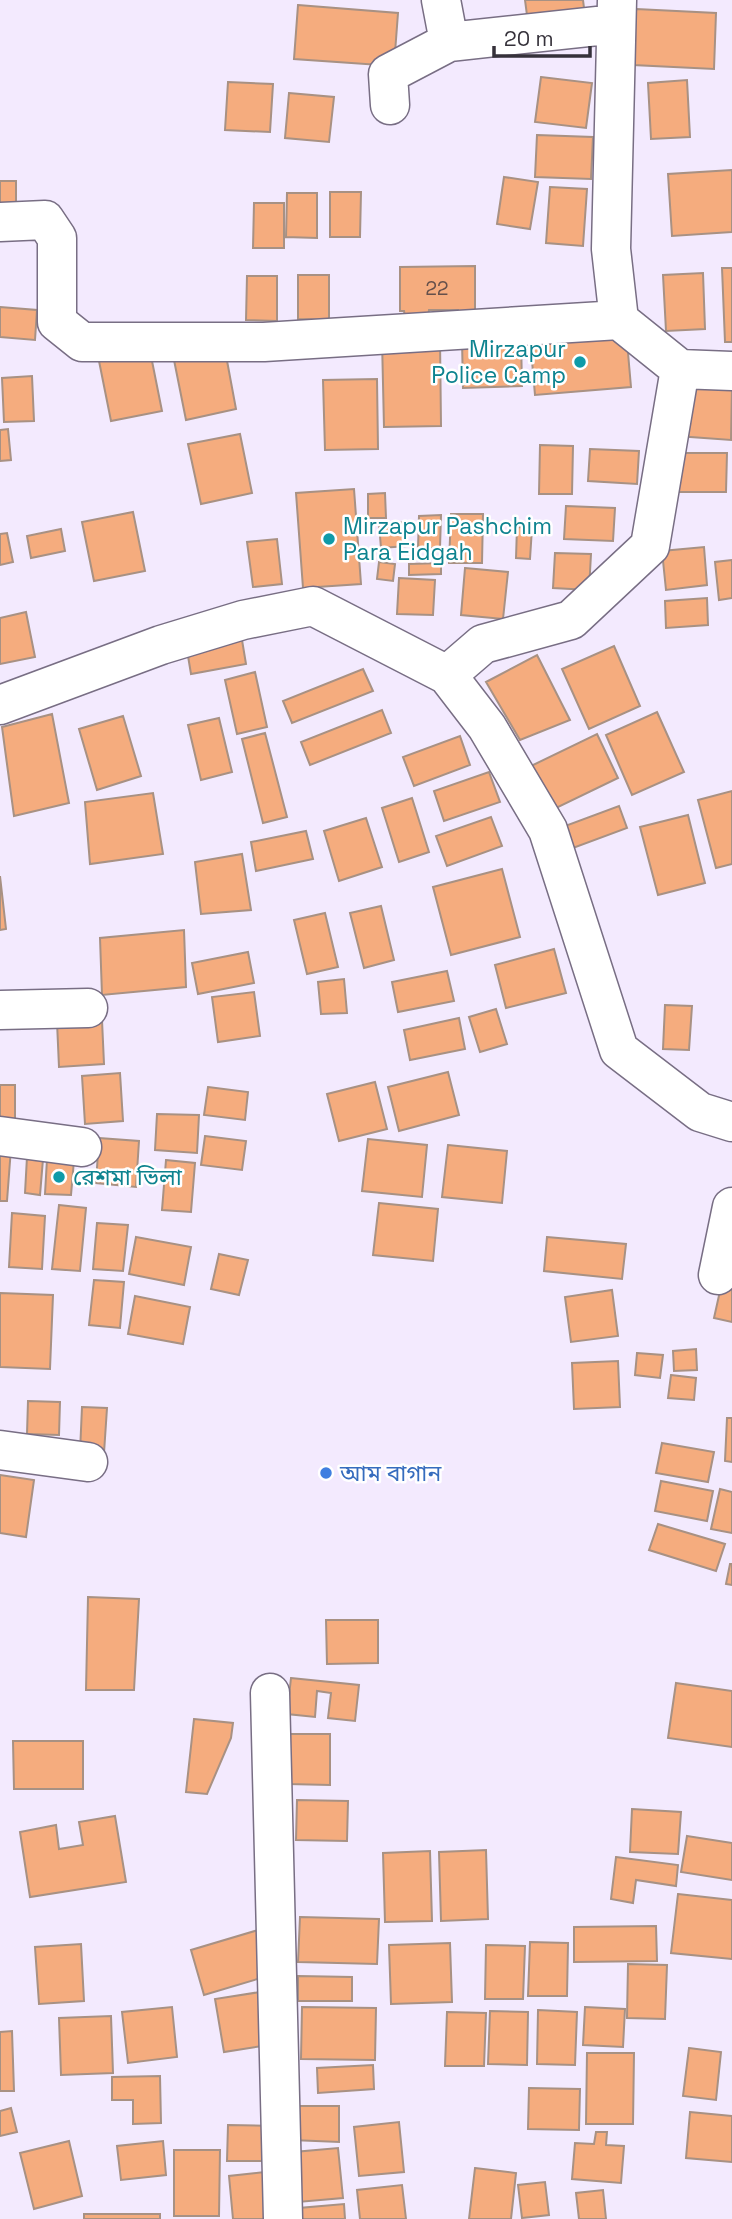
<svg xmlns="http://www.w3.org/2000/svg" width="732" height="2219" viewBox="0 0 732 2219" font-family="'Space Grotesk','Noto Sans Bengali',sans-serif">
<style>
.building{fill:#f5ac7e;stroke:#a89183;stroke-width:2}
.lines{fill:none;stroke-linecap:round;stroke-linejoin:round}
.minor-casing{stroke:#786e84;stroke-width:41}
.minor{stroke:#fff;stroke-width:38}
.culture-dot{fill:#0f9aa8;stroke:#fff;stroke-width:2.5}
.shop-dot{fill:#3f7fe0;stroke:#fff;stroke-width:2.5}
.labels{text-anchor:middle;dominant-baseline:central;stroke-width:5;stroke-linejoin:round;paint-order:stroke}
.number-label{font-size:19px;fill:#65504b}
.culture-label{font-size:23px;fill:#0d838f;stroke:#fff;text-anchor:start}
.shop-label{font-size:23px;fill:#366cbe;stroke:#fff;text-anchor:start}
</style>
<rect width="100%" height="100%" fill="#f3eafe"/>
<path class="building" d="M525 0H583L585 16 528 23Z
M298 5 398 13 394 66 294 59Z
M636 9 716 13 714 69 633 65Z
M541 77 592 83 586 128 535 122Z
M687 80 690 137 651 139 648 83Z
M228 82 273 84 270 132 225 130Z
M289 93 334 97 329 142 285 138Z
M537 135 593 137 591 179 535 177Z
M732 170V232L672 236 668 174Z
M504 177 538 182 530 229 497 224Z
M0 181H16V211H0Z
M550 187 587 189 583 246 546 243Z
M330 192H361L360 237H330Z
M287 193H317V238L286 237Z
M254 203H284V248H253Z
M475 266V316H458V310H429L428 317H405L404 311H400V267Z
M722 268H732V342H725Z
M703 273 705 329 666 331 663 275Z
M298 275H329V320L298 319Z
M247 276H277V321L246 320Z
M0 307 37 310 35 340 0 337Z
M626 330 631 387 535 395 530 338Z
M521 338 522 386 463 388 462 340Z
M440 339 441 426 384 427 382 340Z
M225 350 236 409 186 420 174 360Z
M150 351 162 411 111 421 99 361Z
M32 376 34 421 4 422 2 378Z
M377 379 378 449 325 450 323 380Z
M682 383 732 387 731 440 677 436Z
M8 429 11 460 0 461V430Z
M240 434 252 493 201 504 188 444Z
M540 445 573 446 572 494H539Z
M590 449 639 451 637 484 588 481Z
M673 453H727L726 492H672Z
M354 489 361 584 303 588 296 493Z
M385 493 386 518H368V494Z
M566 506 615 508 613 541 564 539Z
M133 512 145 571 94 581 82 522Z
M451 514H483L482 563H449Z
M441 515 440 548H418L419 516Z
M406 522 407 546 381 548 379 524Z
M517 527 532 528 530 559 516 558Z
M61 529 65 551 31 558 27 536Z
M7 533 13 562 0 565V534Z
M277 539 282 584 253 587 247 542Z
M704 547 707 585 666 590 662 551Z
M555 553 591 554 589 590 553 588Z
M732 560V598L719 600 715 562Z
M379 562 395 564 393 581 377 579Z
M441 563V574L409 575V564Z
M465 568 508 572 503 619 461 615Z
M399 578 435 580 433 615 397 614Z
M707 598 708 625 666 628 665 601Z
M26 612 35 657 0 664V618Z
M241 634 246 664 191 674 186 644Z
M614 646 640 706 589 729 562 669Z
M537 655 570 720 520 740 486 682Z
M363 669 373 691 292 723 283 701Z
M255 672 267 727 237 734 225 680Z
M382 710 391 733 310 765 301 742Z
M657 712 684 772 632 795 606 735Z
M52 714 69 803 14 816 2 727Z
M123 716 141 776 97 790 79 729Z
M219 718 232 772 201 780 188 725Z
M265 733 287 817 263 823 242 739Z
M597 734 618 778 552 810 531 766Z
M460 736 470 765 414 786 403 757Z
M489 772 500 802 444 821 434 791Z
M732 791V864L716 868 698 800Z
M153 793 163 854 90 864 85 802Z
M412 798 429 852 399 862 382 808Z
M619 806 627 828 573 848 565 826Z
M688 815 705 883 658 895 640 827Z
M491 817 502 846 447 866 436 836Z
M366 818 382 867 339 881 324 831Z
M306 831 313 859 256 871 251 842Z
M242 854 251 910 201 914 195 862Z
M502 869 520 937 451 955 433 887Z
M0 876 6 929 0 930Z
M381 906 394 960 364 968 350 913Z
M325 913 338 967 307 974 294 920Z
M184 930 186 987 102 995 100 938Z
M554 949 566 993 506 1008 495 965Z
M248 952 254 983 198 994 192 963Z
M447 971 454 1001 398 1012 392 982Z
M344 979 347 1013 321 1014 318 982Z
M254 992 260 1036 218 1042 212 997Z
M665 1005 692 1006 689 1050 663 1049Z
M496 1009 507 1044 480 1052 469 1017Z
M459 1018 465 1049 410 1060 404 1030Z
M102 1020 104 1064 59 1067 57 1022Z
M448 1072 459 1115 399 1131 388 1087Z
M120 1073 123 1121 85 1124 82 1076Z
M375 1082 387 1129 339 1141 327 1094Z
M0 1085H15V1125H0Z
M208 1087 248 1092 245 1120 204 1115Z
M157 1114 199 1115 197 1153 155 1150Z
M205 1136 246 1141 242 1170 201 1165Z
M99 1138 139 1141 136 1187 96 1183Z
M368 1139 427 1145 422 1197 362 1191Z
M448 1145 507 1151 502 1203 442 1197Z
M0 1147 11 1148 7 1201H0Z
M27 1157 43 1159 40 1195 25 1193Z
M47 1159 74 1160 71 1195 45 1194Z
M166 1160 195 1163 191 1212 162 1210Z
M379 1203 438 1209 433 1261 373 1255Z
M59 1205 86 1208 80 1271 52 1269Z
M12 1213 45 1216 42 1269 9 1267Z
M97 1223 128 1225 123 1271 93 1269Z
M136 1237 191 1247 184 1285 129 1274Z
M547 1237 626 1244 622 1279 544 1271Z
M219 1254 248 1260 239 1295 211 1289Z
M726 1264 732 1266V1322L714 1318Z
M94 1280 124 1282 120 1328 89 1325Z
M612 1290 618 1336 571 1342 565 1297Z
M0 1293 53 1295 50 1369 0 1367Z
M135 1296 190 1307 183 1344 128 1334Z
M696 1349 697 1370 674 1371 673 1351Z
M637 1353 663 1355 660 1378 635 1375Z
M618 1361 620 1407 574 1409 572 1363Z
M671 1375 696 1378 694 1400 668 1398Z
M28 1401 60 1402 59 1435 27 1434Z
M82 1407 107 1408 104 1453 80 1452Z
M727 1418H732V1462L725 1461Z
M662 1443 714 1452 708 1482 656 1473Z
M0 1475 34 1480 26 1537 0 1533Z
M661 1481 713 1491 707 1521 655 1511Z
M720 1489 732 1492V1533L711 1529Z
M658 1524 725 1544 716 1571 649 1550Z
M730 1564H732V1585L726 1584Z
M88 1597 139 1599 134 1690H86Z
M326 1620H378V1663L327 1664Z
M291 1678 359 1685 355 1721 328 1718 331 1693 317 1691 315 1717 287 1714Z
M676 1683 732 1691V1747L668 1738Z
M194 1719 233 1723 231 1738 207 1794 186 1792Z
M288 1734H330V1785L288 1784Z
M13 1741H83V1789H14Z
M297 1800 348 1801 347 1841 296 1840Z
M632 1809 681 1812 678 1854 630 1852Z
M115 1816 126 1882 30 1897 20 1832 56 1825 59 1849 83 1845 79 1822Z
M687 1836 732 1843V1880L681 1872Z
M486 1850 488 1919 441 1921 439 1852Z
M430 1851 432 1921 385 1922 383 1853Z
M616 1857 678 1865 676 1886 636 1880 633 1903 611 1899Z
M678 1894 732 1900V1959L671 1953Z
M300 1917 379 1919 377 1964 298 1962Z
M656 1926 657 1961 574 1962V1927Z
M258 1930 271 1975 204 1995 191 1950Z
M530 1942 568 1943 567 1996H528Z
M450 1943 452 2002 391 2004 389 1945Z
M81 1944 84 2001 39 2004 35 1947Z
M486 1945 525 1946 523 1999H485Z
M628 1964 667 1965 665 2019 627 2018Z
M298 1976 352 1977V2001H298Z
M260 1992 269 2045 224 2052 215 1999Z
M172 2007 177 2057 128 2063 122 2012Z
M302 2007 376 2008 375 2060 301 2059Z
M585 2007 625 2009 623 2047 583 2045Z
M538 2010 577 2012 575 2065 537 2064Z
M490 2011 528 2012 527 2065 488 2064Z
M447 2012 486 2013 484 2066H445Z
M111 2016 113 2073 61 2075 59 2018Z
M12 2031 14 2091H0V2032Z
M689 2048 721 2052 716 2100 683 2096Z
M587 2053H634L633 2124H586Z
M373 2065 374 2089 318 2093 317 2068Z
M160 2076 161 2123 133 2124V2100H112V2077Z
M529 2088 580 2089 579 2130 528 2129Z
M293 2106H339V2142L292 2140Z
M11 2108 17 2132 0 2136V2111Z
M690 2112 732 2116V2162L686 2158Z
M399 2122 404 2172 359 2176 354 2127Z
M228 2125 275 2126 274 2161H227Z
M596 2132H607L606 2145 624 2146 621 2183 572 2179 575 2143 594 2144Z
M69 2141 82 2196 34 2209 20 2153Z
M163 2141 166 2175 121 2180 117 2146Z
M338 2148 343 2198 298 2202 294 2152Z
M174 2150H220L219 2216H174Z
M475 2168 516 2173 511 2219H469Z
M273 2171 278 2219H233L229 2176Z
M545 2182 549 2215 522 2218 518 2185Z
M402 2185 406 2219H360L357 2190Z
M603 2190 606 2219H579L576 2193Z
M344 2204 345 2219H300L299 2208Z
M84 2214H160V2219H84Z"/>
<g class="lines">
<g class="minor-casing">
<path id="minor" d="M441 0 449 42 616 24
M390 105 388 74 449 42
M0 222 45 220 57 238V322L82 342H264L619 320
M680 369 732 371
M447 675 483 644 571 620 650 546 680 369 619 320 611 249 617 0
M0 705 161 645 243 620 313 606 447 675 487 727 548 830 619 1050 700 1112 732 1122
M0 1010 88 1008
M0 1136 82 1147
M718 1275 732 1207
M0 1450 88 1462
M270 1693 283 2219"/>
</g>
<use href="#minor" class="minor"/>
</g>
<g class="culture-dot">
<circle cx="580" cy="362" r="7"/>
<circle cx="329" cy="539" r="7"/>
<circle cx="59" cy="1177" r="7"/>
</g>
<circle class="shop-dot" cx="326" cy="1473" r="7"/>
<g class="labels">
<g class="number-label">
<text x="437" y="288">22</text>
</g>
<g class="culture-label">
<text x="566" y="349" text-anchor="end">Mirzapur<tspan x="566" dy="26">Police Camp</tspan></text>
<text x="343" y="526">Mirzapur Pashchim<tspan x="343" dy="26">Para Eidgah</tspan></text>
<text x="73" y="1177">রেশমা ভিলা</text>
</g>
<g class="shop-label">
<text x="340" y="1473">আম বাগান</text>
</g>
</g>
<path d="M494 46v10h96v-10" fill="none" stroke="#35313a" stroke-width="3.5"/>
<text x="504" y="46" font-size="21" fill="#35313a" stroke="#ffffff" stroke-width="5" paint-order="stroke">20 m</text>
</svg>
